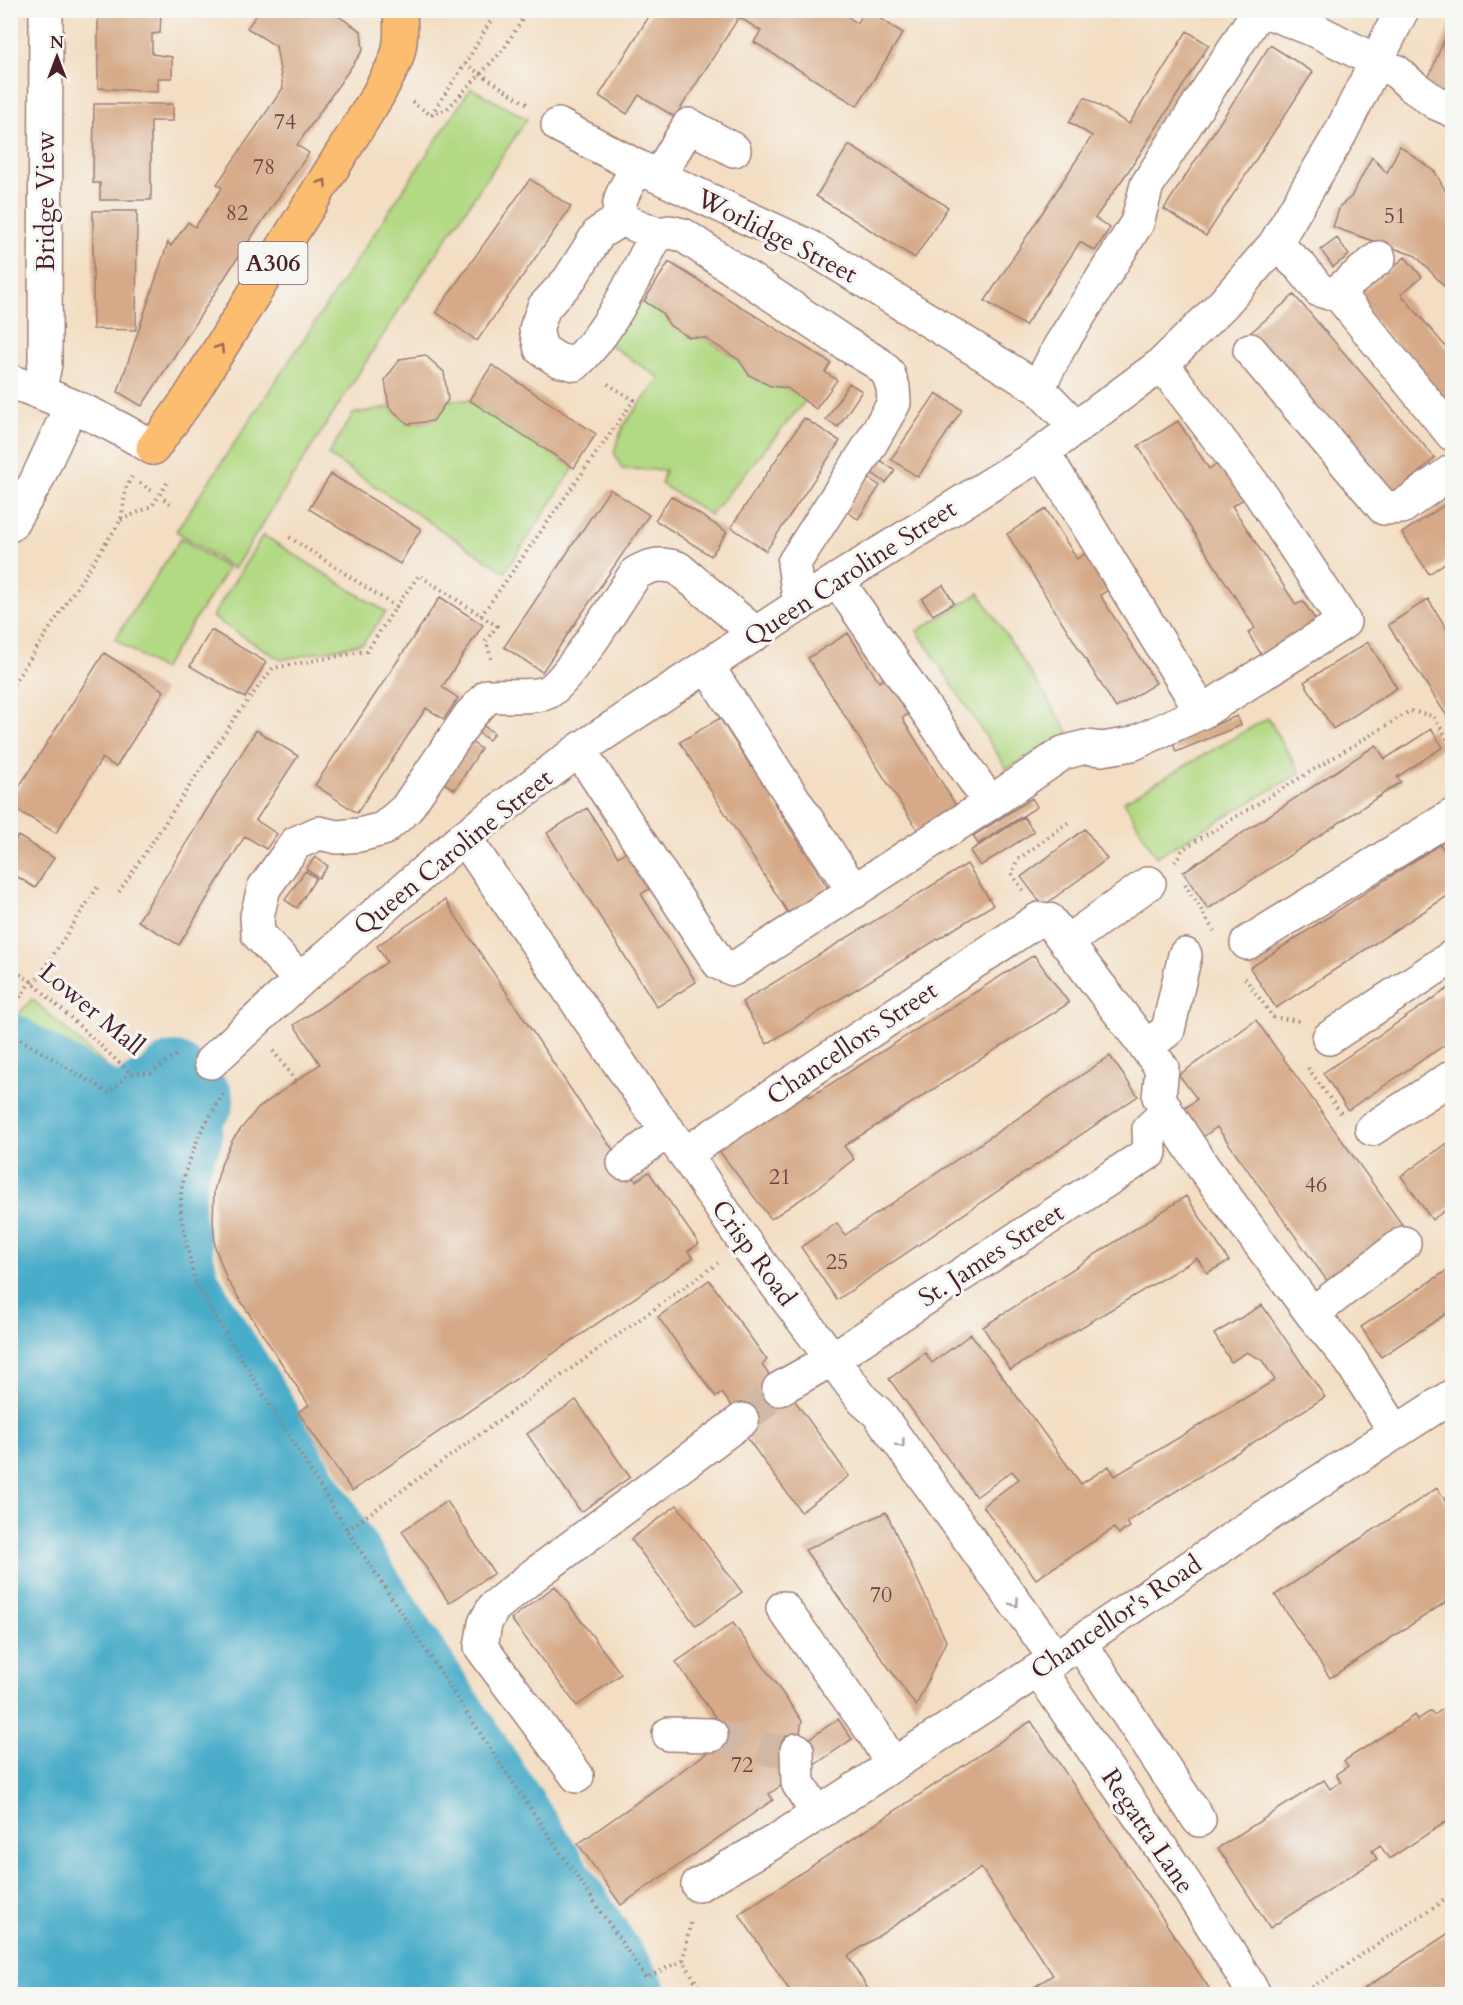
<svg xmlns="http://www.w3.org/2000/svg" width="1463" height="2005" viewBox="0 0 1463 2005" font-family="Cardo,serif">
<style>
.green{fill:#b2d983;stroke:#7e7c57;stroke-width:1.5}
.water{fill:#49acc9;stroke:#4a667a;stroke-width:1.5}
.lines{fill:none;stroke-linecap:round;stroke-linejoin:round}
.river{stroke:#49acc9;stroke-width:66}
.building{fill:#d6aa88}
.minor-tunnel{stroke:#d1b8a5;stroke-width:33;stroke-dasharray:33 16;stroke-linecap:butt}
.minor-casing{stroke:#9e7e77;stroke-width:36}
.major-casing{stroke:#9e7e77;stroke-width:36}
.path{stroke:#9e7e77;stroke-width:4;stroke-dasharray:1.5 4.5;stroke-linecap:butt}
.minor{stroke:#fff;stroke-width:33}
.major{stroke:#fcbd6f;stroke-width:33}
.oneway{stroke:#9a664a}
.oneway2{stroke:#ae9aa0}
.labels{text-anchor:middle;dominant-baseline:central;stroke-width:6;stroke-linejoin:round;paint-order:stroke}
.number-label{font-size:22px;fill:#6d4242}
.shield{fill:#f6f6f2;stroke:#7e6067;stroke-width:1.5}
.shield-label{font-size:24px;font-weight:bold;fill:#4a1f2b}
.street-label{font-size:26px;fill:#4a1f2b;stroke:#f6f6f2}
</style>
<rect width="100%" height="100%" fill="#f6f6f2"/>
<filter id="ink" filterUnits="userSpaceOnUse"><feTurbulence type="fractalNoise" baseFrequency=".0167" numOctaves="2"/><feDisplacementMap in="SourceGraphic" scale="12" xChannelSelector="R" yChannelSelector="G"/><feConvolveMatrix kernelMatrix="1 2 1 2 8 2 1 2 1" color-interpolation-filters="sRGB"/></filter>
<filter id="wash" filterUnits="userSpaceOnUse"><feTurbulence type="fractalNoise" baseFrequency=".008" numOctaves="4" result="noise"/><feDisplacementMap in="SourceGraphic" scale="24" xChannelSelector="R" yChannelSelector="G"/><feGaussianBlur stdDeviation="1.35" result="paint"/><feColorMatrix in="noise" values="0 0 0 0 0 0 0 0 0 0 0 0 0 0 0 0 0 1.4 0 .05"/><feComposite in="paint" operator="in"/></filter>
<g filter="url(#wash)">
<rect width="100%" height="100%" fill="#f3dec3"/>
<path class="green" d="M471 88 527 119 415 285 234 569 176 531Z
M644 301 661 312 689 337 705 338 739 360 749 375 770 386 787 388 806 400 710 515 661 484 665 470 622 469 614 452 623 426 660 378 605 342 612 322Z
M448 400H469L574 468 505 572 328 455 353 414 389 407 408 424 433 421Z
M263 535 386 612 363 643 281 660 212 617Z
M181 538 228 569 162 670 115 639Z
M979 593 1069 733 1007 769 917 631Z
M1268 718 1300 773 1156 857 1124 801Z
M32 999 116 1075 110 1082 13 1020Z"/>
<path class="water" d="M11 1047 125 1115 143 1095 150 1096 174 1075 201 1101 191 1112 189 1137 175 1169 171 1216 187 1285 202 1313 266 1416 265 1419 339 1541 634 1994H11Z"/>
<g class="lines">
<path class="river" d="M10 1047 125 1115 143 1095 150 1096 174 1075 201 1101 191 1112 189 1137 175 1169 171 1216 187 1284 202 1313 266 1416 265 1419 339 1541 634 1994"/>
</g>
<g id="blocks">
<path class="building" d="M260 10H329L361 31 363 50 297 145 309 153 238 257 142 406 118 392 168 242 171 246 188 222 195 227 222 188 217 184 283 88 276 46 247 28Z
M653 10H838L857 23 865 10H867L903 33 857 106 754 42 761 31 739 17 675 117 639 95 627 114 599 96Z
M1348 10H1364L1362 16Z
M98 11 161 13 160 33 152 34V54L172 57V78H158V92L98 88Z
M1452 20V101L1424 89Z
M1187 31 1209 45 1134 163 1095 218 1110 228 1095 251 1080 242 1025 326 985 301 1092 136 1069 122 1085 97 1129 124Z
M1270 45 1313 72 1206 236 1164 209Z
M94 104H173V121H151V200H100V183H93Z
M849 145 948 207 915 258 816 196Z
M1400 146 1435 172 1452 203V279L1444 286 1416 256 1333 227 1340 206 1351 197 1372 157 1387 173Z
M530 179 571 207 477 341 436 312Z
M93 211H137L136 330 93 329Z
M1337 238 1349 255 1333 267 1321 250Z
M1405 257 1422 277 1401 294 1452 354V411L1356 298Z
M669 262 831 363 825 372 837 380 816 409 787 388 770 386 749 375 739 360 705 338 689 337 670 326 661 312 644 301Z
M1294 295 1435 458 1390 497 1249 334Z
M425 355 444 372 448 400 433 421 408 424 389 407 385 380 400 359Z
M492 365 596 434 574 468 469 400Z
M849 383 862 391 838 427 826 420Z
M936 393 962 410 918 477 891 459Z
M804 418 840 441 766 551 731 527Z
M1178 421 1209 469 1223 460 1247 497 1232 506 1296 605 1303 601 1318 624 1264 659 1248 633 1255 628 1138 446Z
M880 460 895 471 886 483 871 472Z
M331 474 421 529 400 564 309 509Z
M868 478 880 486 858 519 846 511Z
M610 489 649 515 542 672 504 647Z
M671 496 727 532 711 556 655 520Z
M1452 500V558L1429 574 1402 533Z
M1046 509 1077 559 1092 549 1115 586 1100 595 1156 683 1116 708 1007 534Z
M943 585 954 603 933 615 922 599Z
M440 597 483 625 442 687 458 698 444 719 426 708 357 813 315 785Z
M1428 599 1452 637V724L1388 625Z
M211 630 266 662 245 698 190 666Z
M848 633 879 682 893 673 916 709 902 718 957 807 918 831 808 658Z
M1368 642 1397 688 1333 729 1304 682Z
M104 653 164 691 116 767 102 758 56 833 10 806V801Z
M1237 716 1241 725 1176 752 1173 742Z
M720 718 751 767 766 757 789 793 774 803 830 891 790 916 680 742Z
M482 725 494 733 489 740 477 732Z
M1431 729 1443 747 1397 777 1401 782 1208 909 1183 872 1376 745 1385 759Z
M256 730 298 756 256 820 277 834 266 849 245 836 179 945 138 921Z
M470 741 481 749 455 790 444 783Z
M1032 798 1037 807 978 844 973 836Z
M587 808 618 857 632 847 655 885 641 894 696 982 657 1007 547 833Z
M1024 817 1034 832 980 866 970 851Z
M1085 829 1107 859 1043 906 1021 877Z
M18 836 54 858 35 888 10 872V843L12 844Z
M1440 844 1452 863V893L1276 1008 1250 968Z
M315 857 328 866 319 878 306 869Z
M967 864 993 905 767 1044 742 1002Z
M305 871 316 878 297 908 285 900Z
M445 900 592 1121 636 1181 649 1172 699 1244 688 1251 693 1258 352 1491 298 1412 309 1405 227 1280 215 1247 213 1220 214 1191 222 1162 233 1139 257 1109 320 1064 294 1025 387 962 377 946Z
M1034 955 1069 1003 844 1146 854 1159 815 1190 771 1219 714 1144 799 1086 810 1097Z
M1452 986V1040L1348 1110 1323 1073Z
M1256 1020 1406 1230 1330 1285 1217 1127 1200 1139 1180 1112 1197 1099 1179 1075Z
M1110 1056 1138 1096 837 1300 801 1247 837 1223 845 1235Z
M1452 1140V1205L1432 1220 1401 1176Z
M1186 1196 1229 1261 1207 1273 1197 1258 1010 1370 983 1327Z
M1452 1267V1310L1381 1357 1361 1327Z
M709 1280 767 1360 762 1365 780 1390 785 1387 849 1476 801 1512 739 1427 742 1420 722 1393 716 1397 658 1317Z
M1262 1305 1325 1397 1127 1522 1130 1527 1119 1534 1114 1528 1036 1579 983 1506 1019 1479 1012 1471 976 1497 889 1379 925 1353 932 1363 971 1334 1081 1484 1109 1466 1115 1476 1275 1380 1262 1360 1247 1352 1231 1362 1214 1334Z
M576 1400 630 1477 581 1512 527 1434Z
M1437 1488 1452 1511V1598L1330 1678 1275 1595Z
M447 1501 494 1573 449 1603 402 1531Z
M677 1505 742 1592 696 1626 631 1539Z
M886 1512 946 1641 916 1706 805 1550Z
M555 1586 621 1674 577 1706 511 1619Z
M733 1623 802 1721 792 1778 769 1794 773 1800 621 1905 578 1844 708 1752 715 1717 676 1662Z
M1449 1705 1452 1711V1818L1389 1859 1380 1845 1372 1851 1377 1859 1270 1928 1218 1848 1324 1780 1330 1789 1341 1782 1336 1774 1348 1766 1344 1761 1415 1715 1417 1720 1431 1711 1434 1715Z
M838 1719 852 1739 813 1766 799 1746Z
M1031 1721 1213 1994H1023L1053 1975 981 1868 848 1956 871 1994H792L739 1914Z
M1452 1931V1994H1356Z"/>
</g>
</g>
<g filter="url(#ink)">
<use href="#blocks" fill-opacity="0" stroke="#9e7e77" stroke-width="1.5"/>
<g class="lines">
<path class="minor-tunnel" d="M742 1420 779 1389
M711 1735 777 1751 797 1750"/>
<g class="minor-casing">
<path id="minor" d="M1263 10 1317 31 1397 72 1411 85 1436 103 1452 110
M558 125 638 167 810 247 1038 388 1076 427
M659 176 689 125 734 150
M621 219 657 234 670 232 683 235 846 344 879 364 888 373 893 387 894 403 867 450 794 563 800 605
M621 219 599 233 569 280 544 307 536 329 541 349 558 360 575 364C612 330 633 278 657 234
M621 219C614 201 629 183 638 167
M1275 244 1301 267 1319 290 1329 293 1337 292 1379 258
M1337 292 1452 434
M1250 350 1384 508 1402 507 1452 471
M10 381C59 399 109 420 153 448
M1038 388 1060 346 1137 223 1147 185 1259 10
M39 392 45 364 46 10
M1043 452 1202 712
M10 525 36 482 71 406
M837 580 990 803
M707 666 854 892
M579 750 719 963 733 969 990 803 1063 753 1085 747 1102 749 1132 744 1202 712 1344 622 1259 492 1162 364
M464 837 646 1102 685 1154 745 1243 863 1400 878 1413 1056 1659
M1067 942 1149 883
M1247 943 1452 816
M300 980 258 934 257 916 264 888 296 843 319 833 337 837 359 835 383 829 406 809 470 715 488 696C504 695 535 698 548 692 569 681 620 596 636 573 652 564 661 563 678 568L755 633
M1329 1038 1452 957
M1146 1047 1168 1030 1185 955
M211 1062 300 980 464 837 579 750 837 580 1043 452 1162 364 1223 304 1275 244 1340 134 1402 10
M1372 1129 1452 1077
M685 1154 1039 919 1049 920 1162 1068 1159 1097 1167 1112 1203 1167 1312 1314 1350 1360 1395 1431
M624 1163 668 1130
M1312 1314 1404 1243
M779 1389 832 1359 1150 1152 1149 1129 1167 1112
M783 1608 873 1732 892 1764
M1080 1643 1199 1820
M1039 1670C1111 1778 1189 1882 1254 1994
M669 1734 711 1735
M797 1750 798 1783 817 1813
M577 1776 481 1647 485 1623 494 1607 534 1575 742 1420
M698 1885 779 1839 1043 1667 1257 1522 1452 1396"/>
</g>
<g class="major-casing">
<path id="major" d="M153 448 189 398 378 95C383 84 389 75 394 64 402 47 401 29 400 10"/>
</g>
<path class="path" d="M465 64 530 106
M412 102 431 115 465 64 497 10
M431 115 447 109 503 50 528 10
M140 483 152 491
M164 499 172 504
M121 520 152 506 169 480
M396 607 419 575 497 626 486 641 492 662
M481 616 634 400 606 383
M10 689 121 520 126 487 132 477
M1175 862 1183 849 1410 711 1433 716 1452 746
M1185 884 1214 931
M1023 890 1012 874 1017 860 1070 821
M119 892 236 716 273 668 367 651 396 607 286 535
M10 968 31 981 130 1073H151L176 1055
M1245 978 1273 1017 1298 1021 1299 1024
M34 984 99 885
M10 1012 31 981
M10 1033 109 1093 130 1073
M273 1051 296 1081
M1308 1068 1342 1115
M223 1094 200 1133 185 1173 181 1192V1216L194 1279 211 1310 347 1530 501 1765 646 1978 683 1960 703 1994
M347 1530 718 1263
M683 1960 691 1920
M1302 1994 1452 1895"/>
<use href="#minor" class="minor"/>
<use href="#major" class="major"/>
</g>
<defs><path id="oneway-chevron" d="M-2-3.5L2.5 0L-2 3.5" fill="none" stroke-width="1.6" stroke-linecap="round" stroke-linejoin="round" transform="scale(1.5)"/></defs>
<g class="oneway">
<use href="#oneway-chevron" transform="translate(323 183) rotate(-58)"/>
<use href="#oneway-chevron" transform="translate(220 348) rotate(-58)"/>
</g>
<g class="oneway2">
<use href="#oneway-chevron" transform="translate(901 1444) rotate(54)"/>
<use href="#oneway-chevron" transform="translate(1015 1603) rotate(54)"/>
</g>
</g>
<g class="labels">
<g class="number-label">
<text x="285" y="122">74</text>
<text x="264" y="167">78</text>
<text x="237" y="213">82</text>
<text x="1395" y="216">51</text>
<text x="780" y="1177">21</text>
<text x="1316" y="1185">46</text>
<text x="837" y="1262">25</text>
<text x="881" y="1595">70</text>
<text x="742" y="1765">72</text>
</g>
<rect class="shield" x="238.5" y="242" width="69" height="42" rx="4.5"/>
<g class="shield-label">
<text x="273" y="263">A306</text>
</g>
<g class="street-label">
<text transform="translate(45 201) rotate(-90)">Bridge View</text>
<text transform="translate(777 236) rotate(27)">Worlidge Street</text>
<text transform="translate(850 573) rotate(-33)">Queen Caroline Street</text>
<text transform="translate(453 852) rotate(-39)">Queen Caroline Street</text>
<text transform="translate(92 1009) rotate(40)">Lower Mall</text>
<text transform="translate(852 1043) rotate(-34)">Chancellors Street</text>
<text transform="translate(754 1253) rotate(54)">Crisp Road</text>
<text transform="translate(991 1255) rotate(-33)">St. James Street</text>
<text transform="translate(1116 1617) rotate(-34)">Chancellor's Road</text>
<text transform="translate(1148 1831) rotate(56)">Regatta Lane</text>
</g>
</g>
<rect width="1463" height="2005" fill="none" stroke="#f6f6f2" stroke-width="36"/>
<g transform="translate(57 57)" stroke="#f6f6f2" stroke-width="4.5" paint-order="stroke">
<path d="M0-4.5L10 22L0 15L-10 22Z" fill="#4a1f2b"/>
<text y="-9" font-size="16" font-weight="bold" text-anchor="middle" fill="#4a1f2b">N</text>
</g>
</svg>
